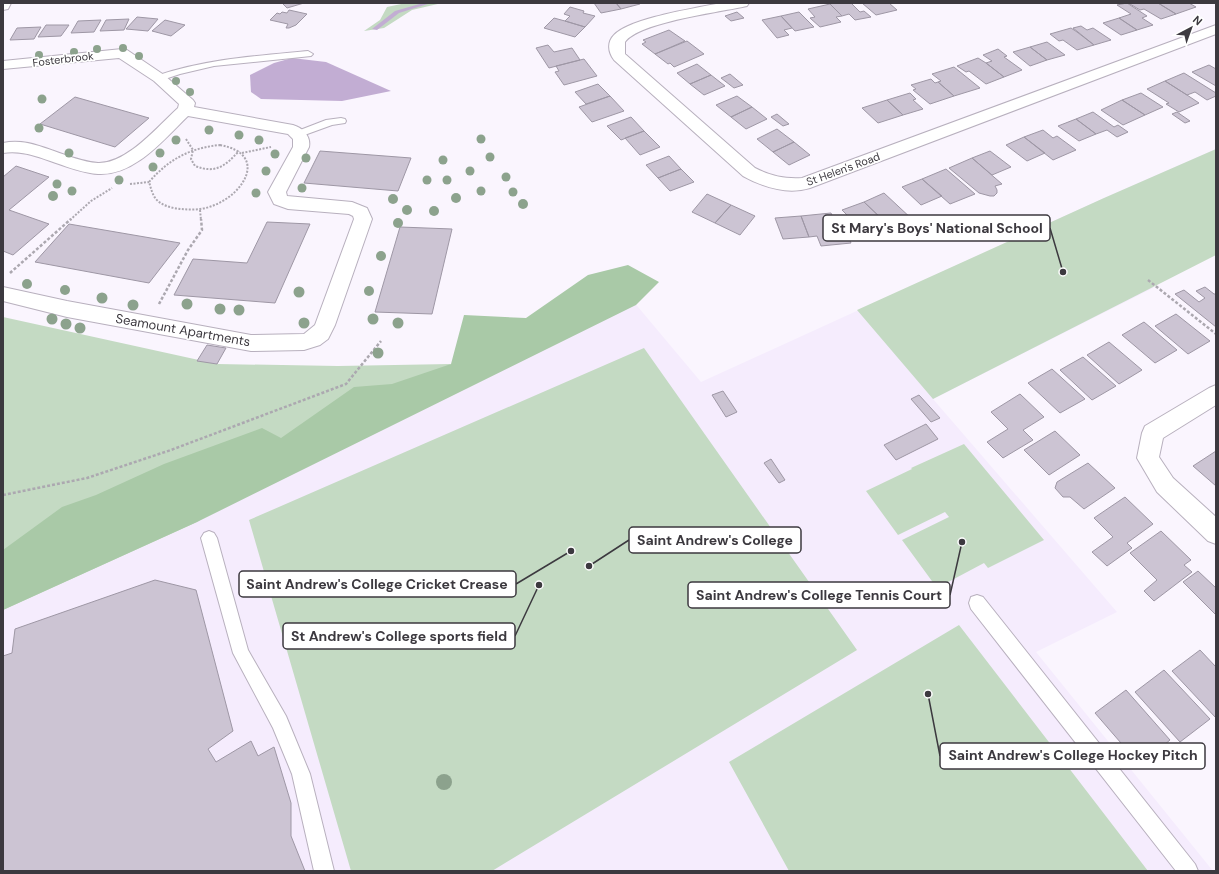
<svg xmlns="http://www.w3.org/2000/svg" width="1219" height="874" viewBox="0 0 1219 874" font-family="'DM Sans',sans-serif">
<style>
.built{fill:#f5ecfd}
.green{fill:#c4dac3}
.forest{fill:#a9c9a7}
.water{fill:#c2add3}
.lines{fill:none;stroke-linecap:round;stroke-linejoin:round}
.stream{fill:#c2add3;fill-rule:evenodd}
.building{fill:#ccc4d3;stroke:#9e97a5}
.lane-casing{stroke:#b8b0be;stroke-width:2}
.street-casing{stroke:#b8b0be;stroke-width:2}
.path-far1{stroke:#aca8b0;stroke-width:2;stroke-dasharray:2 1.5;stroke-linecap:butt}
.path{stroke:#aca8b0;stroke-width:2.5;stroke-dasharray:3 2;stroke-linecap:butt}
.lane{fill:#fff;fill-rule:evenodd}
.street{fill:#fff;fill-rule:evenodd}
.tree{fill:#8ca28d}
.labels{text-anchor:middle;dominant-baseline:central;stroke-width:3.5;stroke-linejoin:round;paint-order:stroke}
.far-street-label{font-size:11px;fill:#3c393f;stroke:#fff}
.street-label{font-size:13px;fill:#3c393f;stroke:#fff}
.leader{fill:none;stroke:#3c393f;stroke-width:1.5}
.callout-dot{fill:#3c393f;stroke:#fff;stroke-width:1.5}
.callout{fill:#fff;stroke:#3c393f;stroke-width:1.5}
.callout-label{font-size:14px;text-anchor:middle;font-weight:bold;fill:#3c393f}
</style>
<rect width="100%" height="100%" fill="#faf5fe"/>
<path class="built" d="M1216 149 1153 288 933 399 1117 612 1036 652 1213 871H3V610L197 522 628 295 701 382 1104 198Z"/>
<path class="green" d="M406 3H442L412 10 384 28 364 31 380 20 387 7Z
M1216 149V255L933 399 857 310 1104 198Z
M3 317 217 364 338 366 451 364 197 522 3 610Z
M644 348 857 650 492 871H351L249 520Z
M964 444 1044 540 988 568 984 563 937 588 902 540 949 517 945 512 898 535 866 491 912 469 911 468Z
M959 625 1148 871H789L729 762Z"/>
<path class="forest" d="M628 265 659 282 636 305 197 522 3 610V550L62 507 96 495 164 464 262 428 281 438 354 387 392 384 451 364 464 315 526 318 588 275Z"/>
<path class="water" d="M292 58 326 62 391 91 342 101 261 99 251 92 250 75 274 63Z"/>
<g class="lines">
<path class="stream" d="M423 3H431L399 13 377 30 372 29 395 11Z"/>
</g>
<path class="building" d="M282 3H304L287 8Z
M594 3H616L621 9 601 13Z
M616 3H639L640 4 621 9Z
M834 3H851L860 12 864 11 871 17 855 20 849 14 842 16 830 4Z
M862 3H889L897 10 876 15Z
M1127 3 1147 16 1142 18 1153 25 1137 30 1119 18 1131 14 1117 5Z
M1132 3H1158L1176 14 1161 19 1144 9 1140 10 1130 4Z
M1158 3H1189L1196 7 1176 14Z
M830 4 842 16 836 17 841 22 820 27 810 18 815 17 808 9Z
M570 7 584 11 583 13 595 16 585 27 565 21 570 16 564 14Z
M289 10 307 14 296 25 289 28H286L288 24 270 20 277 13 280 14 282 12 287 13Z
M737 12 744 18 731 21 725 16Z
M799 12 814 27 795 31 781 16Z
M781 16 792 28 784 30 789 35 777 38 762 20Z
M137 17 158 19 148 31 126 29Z
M554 18 565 21 585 27 575 37 544 28Z
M1119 18 1137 30 1121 35 1103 23Z
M129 19 124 30 100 31 106 20Z
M101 20 94 32 71 33 78 21Z
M165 20 185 25 171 36 152 31Z
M46 25H69L61 36 38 37Z
M1081 26 1087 30 1093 28 1111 40 1094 45 1073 28Z
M41 27 34 39 10 40 17 28Z
M1071 28 1077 32 1094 45 1077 50 1063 40 1059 41 1050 34Z
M669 30 685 41 655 54 642 44 646 42 643 40Z
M687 41 704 54 674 67 670 63 668 64 655 54Z
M1047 42 1065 55 1047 60 1030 47Z
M548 45 554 52 572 48 580 60 549 68 536 48Z
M1030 47 1047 60 1030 66 1013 52Z
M998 49 1007 56 1004 57 1022 70 1004 77 986 63 992 61 983 55Z
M978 58 986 63 1004 77 986 84 969 71 966 72 957 66Z
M584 59 597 76 564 85 555 72 559 71 556 66Z
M697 64 711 75 690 84 677 73Z
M1209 65 1216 69V86L1192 72Z
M954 67 980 88 954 96 938 82 941 81 932 74Z
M1184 73 1216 93V96L1207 100 1195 92 1187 95 1165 81Z
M730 74 743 85 734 88 721 78Z
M711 75 725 86 704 95 690 84Z
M931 79 935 83 938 82 954 96 930 104 913 90 916 89 911 85Z
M1165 81 1187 95 1199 103 1179 112 1166 104 1169 103 1147 89Z
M598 84 610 96 586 104 575 92Z
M910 93 916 99 913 100 923 109 903 115 887 100Z
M1141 93 1163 107 1145 115 1122 100Z
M610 96 624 111 592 122 579 107Z
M737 96 752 107 731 117 716 105Z
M75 97 149 118 115 147 40 124Z
M887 100 903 115 878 123 862 108Z
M1122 100 1145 115 1123 125 1101 110Z
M752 107 767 119 746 129 731 117Z
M1093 112 1114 127 1118 125 1128 132 1117 137 1107 130 1096 134 1076 119Z
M1177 112 1190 121 1185 123 1172 114Z
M777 114 789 124 783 126 771 117Z
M631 117 644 131 621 140 607 126Z
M1076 119 1096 134 1079 141 1058 126Z
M777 129 794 142 773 152 757 139Z
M1043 130 1053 138 1057 136 1076 150 1053 160 1024 137Z
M644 131 660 147 640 155 625 138Z
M1024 137 1045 153 1027 161 1006 145Z
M794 142 810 155 789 165 773 152Z
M320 151 411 158 398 191 304 183Z
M990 151 1011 167 992 175 972 158Z
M669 156 681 169 658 178 646 165Z
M972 158 1002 184 995 186 997 190V193L994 196H990L979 193 949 168Z
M16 166 49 177 9 210 49 224 13 255 3 251V177Z
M681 169 694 182 670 191 658 178Z
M946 169 975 194 950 204 922 179Z
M922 179 942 196 921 205 902 187Z
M884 193 913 220 899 226 890 217 883 220 864 202Z
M707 194 731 205 715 223 692 212Z
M864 202 883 220 892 229 880 233 871 224 861 229 842 210Z
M731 205 755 216 740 235 715 223Z
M831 213 837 226 843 225 851 243 821 246 817 236 809 237 801 216Z
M801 216 809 237 783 239 775 218Z
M267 222 310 224 275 303 174 295 193 259 247 263Z
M69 224 180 243 149 283 35 262Z
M400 227 452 229 432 314 375 312Z
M1205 287 1214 294H1216V327L1175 294 1184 290 1199 302 1205 298 1196 291Z
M1176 314 1210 341 1188 354 1155 326Z
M1144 322 1177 350 1155 363 1122 335Z
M1109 342 1142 370 1119 384 1087 355Z
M207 345 226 348 217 364 197 361Z
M1083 357 1116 386 1092 400 1060 370Z
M1052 369 1085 399 1060 413 1028 383Z
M723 391 737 412 726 417 712 395Z
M1020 394 1044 417 1023 430 1033 440 1003 458 987 442 1008 429 991 412Z
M919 395 940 418 931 422 911 399Z
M926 424 938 439 896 460 884 445Z
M1055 431 1080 455 1049 475 1024 450Z
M1216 451V486L1193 466Z
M771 459 785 480 779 483 764 463Z
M1088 463 1115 488 1084 509 1070 497H1063L1055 488 1057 482Z
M1125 497 1153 524 1127 543 1132 548 1107 566 1092 552 1113 537 1094 518Z
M1161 531 1191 560 1184 565 1192 572 1154 601 1144 591 1157 580 1130 553Z
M1198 571 1216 588V615L1183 582Z
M155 580 196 590 233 731 208 749 216 762 251 741 258 756 274 747 291 803V836L305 871H3V656L12 653 15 629Z
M1200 650 1216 667V718L1172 671Z
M1164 670 1210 719 1180 742 1135 692Z
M1126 690 1170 740 1140 765 1095 713Z"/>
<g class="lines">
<g class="lane-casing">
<path id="lane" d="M308 51 313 54 311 56 214 66 180 74 159 81 154 78 156 76C205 59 256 56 308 51Z
M341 118 345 119 346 121 345 123 332 125 299 137 294 134 295 132 326 120Z
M209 531 214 533 217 538 248 650 286 716 310 774 334 871H314L292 774 273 728 233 653 201 538 204 533Z
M977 595 983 597 1195 864 1198 871H1176L971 609 969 603 971 597Z"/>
</g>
<g class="street-casing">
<path id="street" d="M3 3H11L8 9 3 10Z
M721 3H749L747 6C721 12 639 22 625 42V54L755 168C771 176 784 179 802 178L1216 25V34L810 188C787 195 763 187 743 176L614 60C608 52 607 42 614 35 630 18 697 8 721 3Z
M122 49 127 50 164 75 193 100 195 103 194 107 293 125C303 128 311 136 309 147L286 192 287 196 352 202 367 208 372 219 335 325 328 339 320 345 304 350 251 351 67 317 3 301V287L67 301 251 335 304 334 315 325 354 219 353 216 349 214 288 209 274 204 268 192 293 147V139L288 134 188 116C164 139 135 176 98 174 84 173 70 168 56 163 38 157 22 150 3 153V143C21 139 37 145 54 151 68 156 83 162 98 163 127 164 158 126 178 108L179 104 154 81 119 58 3 69V61Z
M1216 385V405L1163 438 1159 457 1173 478 1216 517V544L1208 541 1157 492 1137 458 1142 433 1145 426 1209 388Z"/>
</g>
<path class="path-far1" d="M186 139 193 150 191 159 195 166C216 174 225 166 239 151
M220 145C269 154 244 195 212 206 202 210 191 210 181 209 172 208 162 206 156 199 152 194 151 188 149 182 169 159 190 148 220 145Z
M242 153 271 147
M130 184 149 182
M200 210 201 220
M70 220 91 201 112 188"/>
<path class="path" d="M10 273 71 219
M1148 280 1216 334
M159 304 188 250 202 230 201 219
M3 495 87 478 171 450 346 384 381 341"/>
<use href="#lane" class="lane"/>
<use href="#street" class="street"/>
</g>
<g class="tree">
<circle cx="123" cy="48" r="4"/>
<circle cx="97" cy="49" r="4"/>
<circle cx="74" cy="52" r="4"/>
<circle cx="39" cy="55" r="4"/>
<circle cx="139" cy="56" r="4"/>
<circle cx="176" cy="81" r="4"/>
<circle cx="190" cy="92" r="4"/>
<circle cx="42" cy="99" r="4.5"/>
<circle cx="39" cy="128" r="4.5"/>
<circle cx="209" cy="130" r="4.5"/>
<circle cx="239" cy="135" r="4.5"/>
<circle cx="481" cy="139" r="4.5"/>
<circle cx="176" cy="140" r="4.5"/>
<circle cx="259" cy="140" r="4.5"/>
<circle cx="69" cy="153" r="4.5"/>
<circle cx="160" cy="153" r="4.5"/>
<circle cx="275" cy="154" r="4.5"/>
<circle cx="490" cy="157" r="4.5"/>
<circle cx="306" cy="158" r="4.5"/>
<circle cx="443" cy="160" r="4.5"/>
<circle cx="153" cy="167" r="4.5"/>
<circle cx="266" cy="171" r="4.5"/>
<circle cx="470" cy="171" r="4.5"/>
<circle cx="506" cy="177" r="4.5"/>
<circle cx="119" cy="180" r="4.5"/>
<circle cx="427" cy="180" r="4.5"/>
<circle cx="447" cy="180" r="4.5"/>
<circle cx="57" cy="184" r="4.5"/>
<circle cx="302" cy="188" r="4.5"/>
<circle cx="72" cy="191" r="4.5"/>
<circle cx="481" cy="191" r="4.5"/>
<circle cx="513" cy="192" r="4.5"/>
<circle cx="256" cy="193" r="4.5"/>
<circle cx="53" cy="196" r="5"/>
<circle cx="456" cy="198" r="5"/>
<circle cx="393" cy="199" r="5"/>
<circle cx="523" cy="204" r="5"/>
<circle cx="407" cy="210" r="5"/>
<circle cx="434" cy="211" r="5"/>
<circle cx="398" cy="223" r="5"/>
<circle cx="381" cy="256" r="5"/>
<circle cx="27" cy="284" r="5"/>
<circle cx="65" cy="290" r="5"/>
<circle cx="369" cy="291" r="5"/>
<circle cx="299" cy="292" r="5.5"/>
<circle cx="102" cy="298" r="5.5"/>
<circle cx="187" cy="304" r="5.5"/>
<circle cx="133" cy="305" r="5.5"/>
<circle cx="220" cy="309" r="5.5"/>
<circle cx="239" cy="310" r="5.5"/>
<circle cx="52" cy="319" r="5.5"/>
<circle cx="373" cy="319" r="5.5"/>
<circle cx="304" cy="323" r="5.5"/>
<circle cx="398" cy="323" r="5.5"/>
<circle cx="66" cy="324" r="5.5"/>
<circle cx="80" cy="328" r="5.5"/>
<circle cx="378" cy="353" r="5.5"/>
<circle cx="444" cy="782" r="8"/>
</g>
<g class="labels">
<g class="far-street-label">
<text transform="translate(63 59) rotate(-7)">Fosterbrook</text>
<text transform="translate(843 169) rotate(-20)">St Helen's Road</text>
</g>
<g class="street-label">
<text transform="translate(183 330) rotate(10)">Seamount Apartments</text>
</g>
</g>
<path class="leader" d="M1063 272L1050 228M589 566L629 540M571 551L516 584M962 542L950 595M539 585L515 636M928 694L940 756"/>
<g class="callout-dot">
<circle cx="1063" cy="272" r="4"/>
<circle cx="589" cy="566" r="4"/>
<circle cx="571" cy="551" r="4"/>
<circle cx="962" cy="542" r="4"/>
<circle cx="539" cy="585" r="4"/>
<circle cx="928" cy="694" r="4"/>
</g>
<g class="callout">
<rect x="823" y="215" width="227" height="26" rx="4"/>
<rect x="629" y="527" width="172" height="26" rx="4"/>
<rect x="239" y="571" width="277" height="26" rx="4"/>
<rect x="688" y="582" width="262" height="26" rx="4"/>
<rect x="283" y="623" width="232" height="26" rx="4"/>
<rect x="940" y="743" width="265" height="26" rx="4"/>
</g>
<g class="callout-label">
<text x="937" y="233">St Mary's Boys' National School</text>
<text x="715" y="545">Saint Andrew's College</text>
<text x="377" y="589">Saint Andrew's College Cricket Crease</text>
<text x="819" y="600">Saint Andrew's College Tennis Court</text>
<text x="399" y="641">St Andrew's College sports field</text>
<text x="1073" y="760">Saint Andrew's College Hockey Pitch</text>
</g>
<rect width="1219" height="874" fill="none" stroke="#3c393f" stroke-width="8"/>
<g transform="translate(1191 28) rotate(41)" stroke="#ffffff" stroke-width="3" paint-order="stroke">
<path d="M0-3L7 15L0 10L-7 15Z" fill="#3c393f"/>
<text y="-6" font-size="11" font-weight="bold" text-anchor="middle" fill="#3c393f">N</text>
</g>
</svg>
